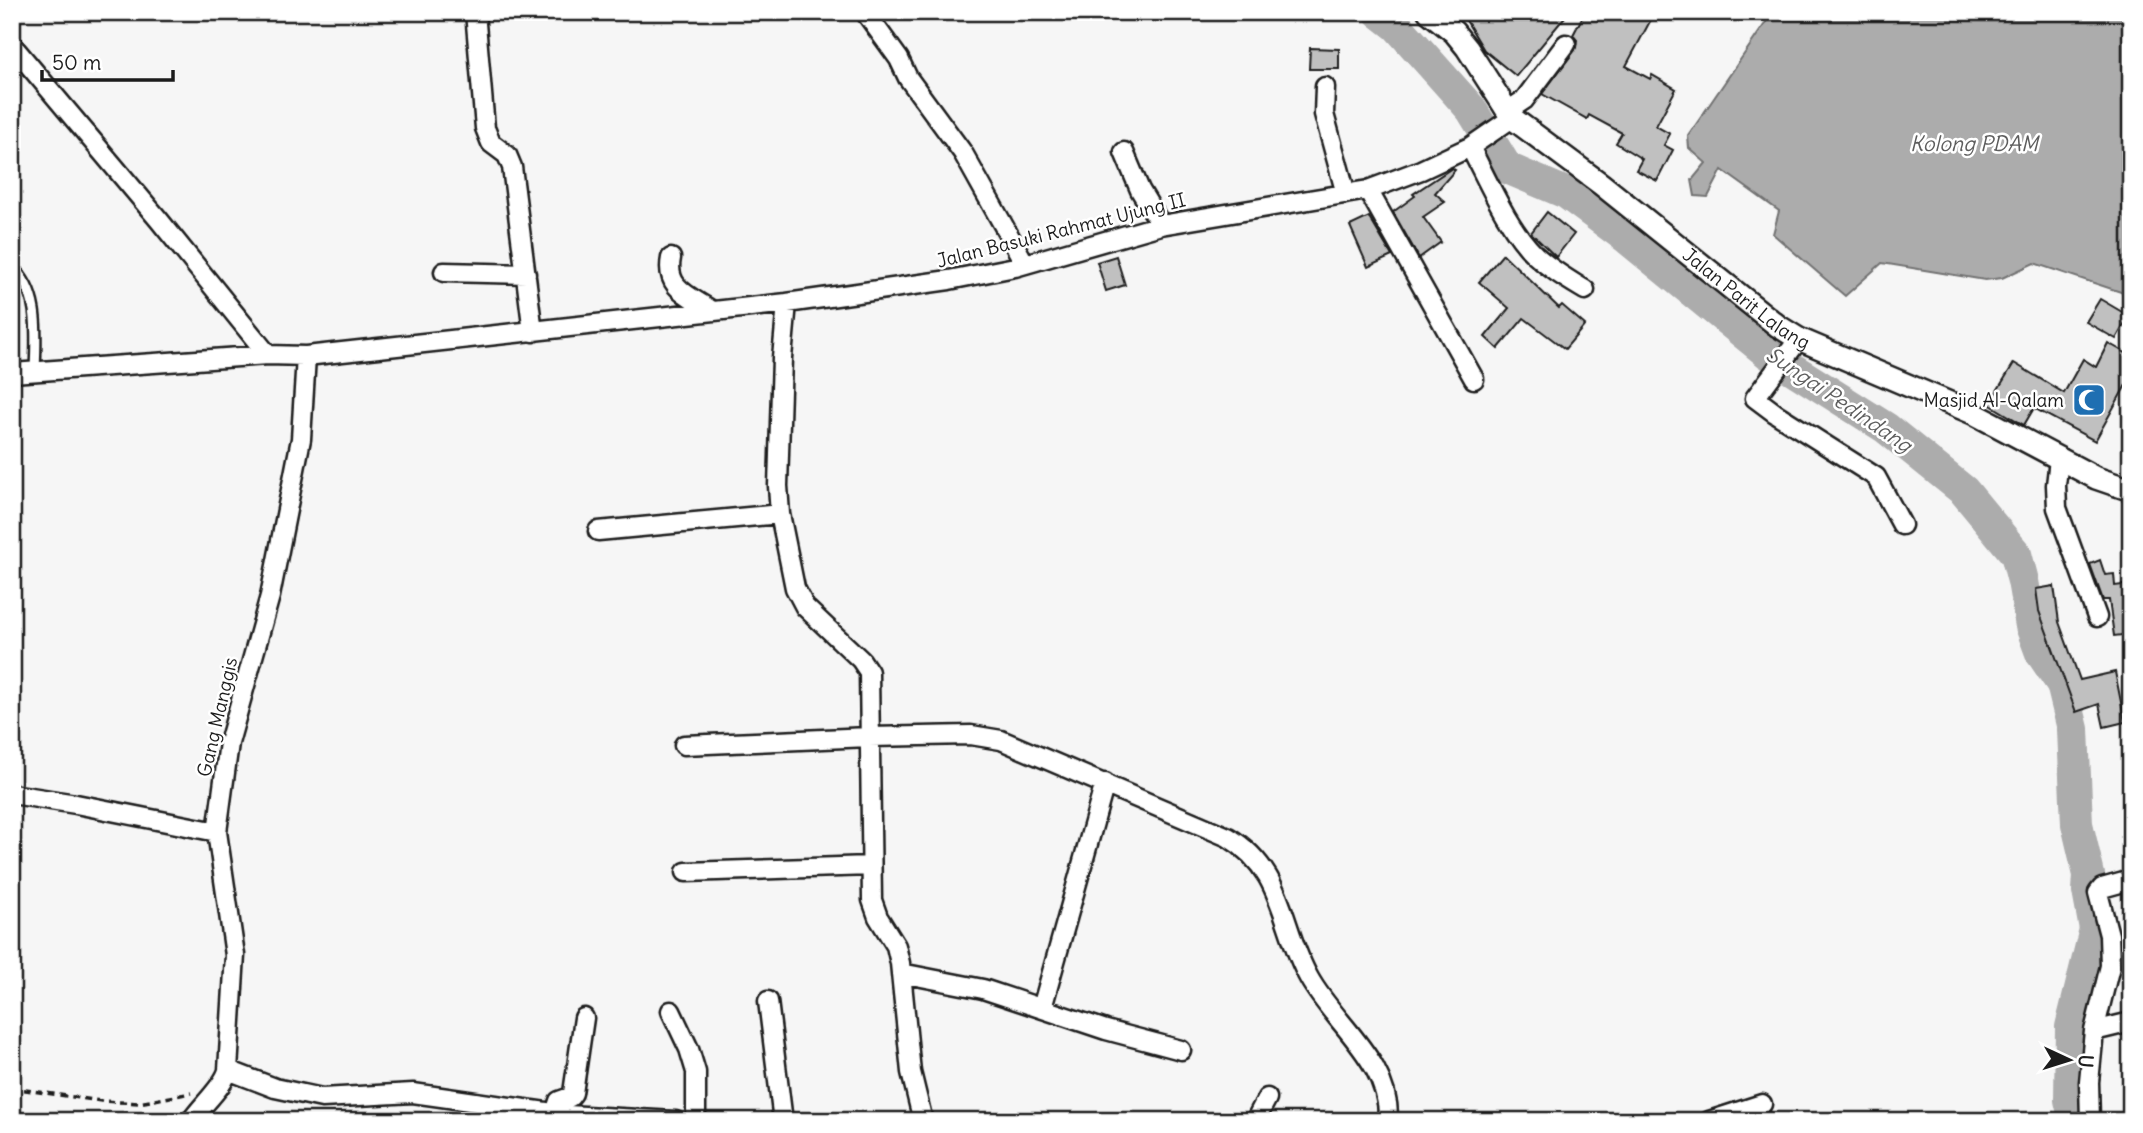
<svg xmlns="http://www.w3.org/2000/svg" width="2143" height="1133" font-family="Delius,sans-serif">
	<rect width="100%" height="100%" fill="#f6f6f6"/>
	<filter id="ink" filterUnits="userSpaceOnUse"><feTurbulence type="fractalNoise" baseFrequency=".0143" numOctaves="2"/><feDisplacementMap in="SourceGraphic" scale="14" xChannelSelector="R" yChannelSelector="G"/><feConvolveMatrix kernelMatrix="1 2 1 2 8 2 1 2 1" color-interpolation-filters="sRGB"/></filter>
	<g filter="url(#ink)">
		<!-- water -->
		<path fill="#acacac" stroke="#727272" stroke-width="2" d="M1773 12H2131V320L2124 293 2034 263 2002 278 1985 280 1882 263 1845 296 1773 234 1779 211 1722 170 1708 197 1695 196 1692 180 1706 163 1689 148 1688 136Z"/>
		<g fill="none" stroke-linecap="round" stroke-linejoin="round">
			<!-- river -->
			<path stroke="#acacac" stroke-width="32" d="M1379 12 1397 26 1471 109 1507 168 1566 193 1628 239 1769 354 1886 428 1964 491 2016 554 2023 581 2031 626 2041 653 2062 684 2073 729 2077 824 2089 875 2088 891 2095 929 2071 1027 2070 1100 2075 1121"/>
		</g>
		<!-- building -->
		<path fill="#c0c0c0" stroke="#1c1c1c" stroke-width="2" d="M1461 12H1569L1516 76 1484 50Z
			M1585 12H1655L1626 66 1650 79 1652 75 1676 89 1656 126 1670 134 1664 145 1673 150 1657 181 1636 170 1642 159 1616 143 1622 133 1589 115 1587 119 1542 94 1575 50 1577 40 1573 35Z
			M1310 48 1339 49V69H1309Z
			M1452 168 1455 170 1435 193 1445 202 1423 217 1441 242 1419 258 1393 212 1415 196 1413 194Z
			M1547 212 1574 234 1556 257 1531 233Z
			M1369 217 1392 256 1368 267 1350 226Z
			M1503 254 1559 308 1562 305 1585 325 1565 349 1524 318 1498 349 1485 337 1509 308 1479 282Z
			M1116 256 1125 285 1106 291 1097 262Z
			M2100 299 2129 316 2116 339 2086 322Z
			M2108 343 2131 356V376L2095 441 2034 408 2024 425 1989 404 2014 363 2064 393 2083 359 2096 367Z
			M2100 560 2105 575 2114 574 2115 586 2131 584V634L2114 636 2109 600H2103L2090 564Z
			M2054 586 2059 622 2080 680 2115 672 2125 722 2104 727 2099 704 2076 712 2039 611 2036 589Z"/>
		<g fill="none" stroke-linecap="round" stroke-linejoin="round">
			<defs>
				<path id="service" d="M12 267C41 292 36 336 35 371"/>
				<path id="minor" d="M475 12 485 128 491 143 507 155 512 167 533 332
					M865 12 899 59 908 78 963 153 1025 264
					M12 45 159 220 268 355
					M1325 87 1324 114 1346 194
					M1504 108 1515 106 1524 100 1566 44
					M1470 147C1488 181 1508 229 1535 255 1550 269 1567 279 1585 290
					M1124 152 1140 190 1161 225
					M1368 190 1474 379
					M671 258C665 288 688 295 711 310
					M444 272 526 274
					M1799 339 1755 398 1775 413 1876 477 1902 525
					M12 373 268 355 306 356 787 303
					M2059 459 2056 485 2057 508 2097 617
					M598 531 780 514
					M684 745 869 737 971 735 1001 740 1228 837C1285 871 1280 926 1309 978 1335 1025 1391 1062 1388 1121
					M12 794 76 804 217 832
					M686 872 871 866
					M901 973 983 989 1106 1030 1181 1050
					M768 1001 783 1121
					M1042 1008 1105 783
					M671 1011 689 1049 696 1072V1121
					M2094 1031 2131 1022
					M228 1070 275 1088 322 1098 413 1093 567 1115 675 1121
					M555 1113 559 1101 570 1097 573 1093 584 1018
					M191 1121C201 1106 225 1085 228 1070L235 955 217 832 229 743 270 596 301 439 306 356
					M923 1121 911 1072 900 963 896 946 878 917 872 900 869 672 861 660 805 607 795 588 780 514 778 486 782 358 787 303 949 280 1015 267 1161 225 1368 190 1421 170 1470 147 1512 118
					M1255 1121 1267 1098
					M1709 1121 1762 1104
					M2090 1121 2089 1082 2094 1031 2110 966 2109 935 2098 893 2102 888 2131 880"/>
				<g id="tertiary">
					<path id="s1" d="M1429 12 1454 32 1467 48 1512 118 1601 184 1778 326 1799 339 1973 413 2096 478 2131 490"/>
				</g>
			</defs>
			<!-- service casing -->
			<use href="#service" stroke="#1c1c1c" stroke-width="14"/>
			<!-- minor casing -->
			<use href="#minor" stroke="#1c1c1c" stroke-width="23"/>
			<!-- tertiary casing -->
			<use href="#tertiary" stroke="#1c1c1c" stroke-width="26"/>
			<!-- path -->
			<path stroke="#1c1c1c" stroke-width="3.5" stroke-dasharray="7 5" stroke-linecap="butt" d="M12 1088 101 1101 139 1103 191 1093"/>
			<!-- service -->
			<use href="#service" stroke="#fff" stroke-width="9"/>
			<!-- minor -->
			<use href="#minor" stroke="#fff" stroke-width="18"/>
			<!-- tertiary -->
			<use href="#tertiary" stroke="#fff" stroke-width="21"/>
		</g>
	</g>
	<!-- icons -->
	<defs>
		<symbol id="mosque-square" viewBox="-11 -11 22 22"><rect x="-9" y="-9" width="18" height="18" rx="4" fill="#1f6fb2" stroke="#fff"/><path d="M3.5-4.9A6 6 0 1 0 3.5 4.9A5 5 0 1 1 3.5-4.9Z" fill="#fff"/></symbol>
	</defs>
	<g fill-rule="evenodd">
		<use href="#mosque-square" x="2070" y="381" width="38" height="38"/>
	</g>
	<g text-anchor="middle" stroke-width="5" stroke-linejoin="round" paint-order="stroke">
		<!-- street labels -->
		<g font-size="19" fill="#1c1c1c" stroke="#fff">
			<text transform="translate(1061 230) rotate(-14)" y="7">Jalan Basuki Rahmat Ujung II</text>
			<text dy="7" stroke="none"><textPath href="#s1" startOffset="432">Jalan Parit Lalang</textPath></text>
			<text transform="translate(217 717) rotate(-77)" y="7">Gang Manggis</text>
		</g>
		<!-- poi labels -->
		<g font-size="19" fill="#1c1c1c" stroke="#fff" text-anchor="end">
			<text x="2064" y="407">Masjid Al-Qalam</text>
		</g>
		<!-- water labels -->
		<g font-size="21" font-style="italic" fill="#5d5d5d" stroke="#fff">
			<text x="1974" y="151">Kolong PDAM</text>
			<text transform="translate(1839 400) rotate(34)" y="7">Sungai Pedindang</text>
		</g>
	</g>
	<!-- margin -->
	<rect width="2143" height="1133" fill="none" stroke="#fff" stroke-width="42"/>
	<rect x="21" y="21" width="2101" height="1091" fill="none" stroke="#1c1c1c" stroke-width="2.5" filter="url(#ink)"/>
	<!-- north arrow -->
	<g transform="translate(2069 1060) rotate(94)" stroke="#ffffff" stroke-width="5" paint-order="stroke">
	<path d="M0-5L12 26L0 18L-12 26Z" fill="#1c1c1c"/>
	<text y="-10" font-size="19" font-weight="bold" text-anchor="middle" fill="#1c1c1c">U</text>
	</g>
	<!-- scale -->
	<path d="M42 70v10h131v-10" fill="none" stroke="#1c1c1c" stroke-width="3.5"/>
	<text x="52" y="70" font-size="21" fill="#1c1c1c" stroke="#ffffff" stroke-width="5" paint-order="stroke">50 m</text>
</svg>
